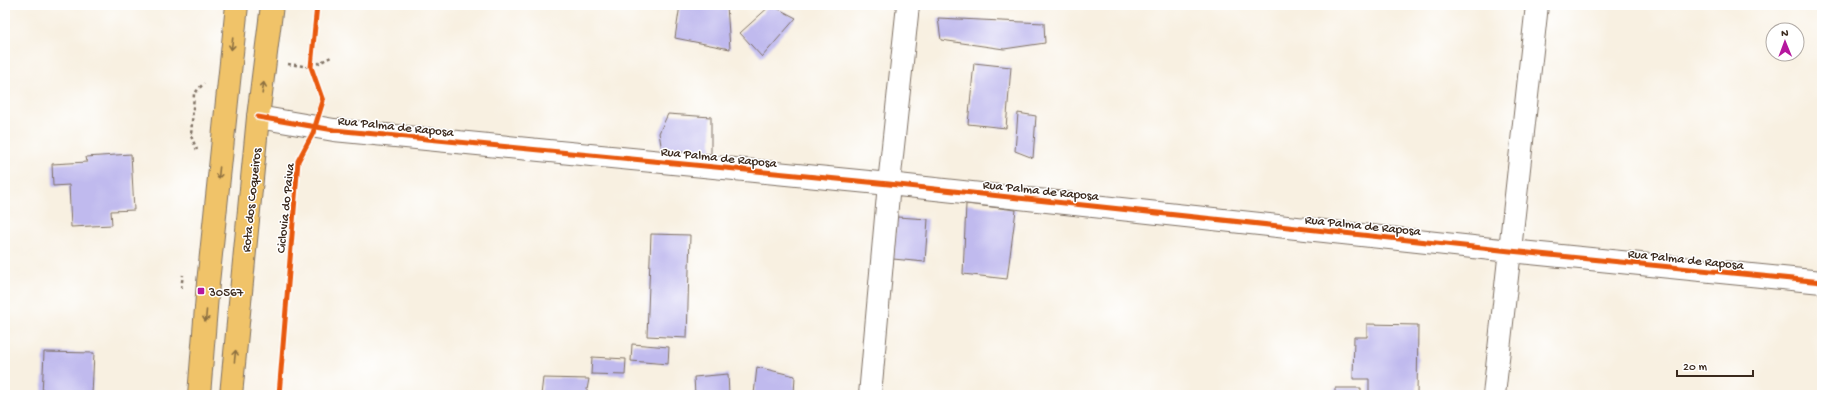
<svg xmlns="http://www.w3.org/2000/svg" width="1827" height="400" font-family="'Gochi Hand',sans-serif">
	<rect width="100%" height="100%" fill="#fff"/>
	<filter id="ink" filterUnits="userSpaceOnUse"><feTurbulence type="fractalNoise" baseFrequency=".025" numOctaves="2"/><feDisplacementMap in="SourceGraphic" scale="8" xChannelSelector="R" yChannelSelector="G"/><feConvolveMatrix kernelMatrix="1 2 1 2 8 2 1 2 1" color-interpolation-filters="sRGB"/></filter>
	<filter id="wash" filterUnits="userSpaceOnUse"><feTurbulence type="fractalNoise" baseFrequency=".012" numOctaves="4" result="noise"/><feDisplacementMap in="SourceGraphic" scale="16" xChannelSelector="R" yChannelSelector="G"/><feGaussianBlur stdDeviation="0.9" result="paint"/><feColorMatrix in="noise" values="0 0 0 0 0 0 0 0 0 0 0 0 0 0 0 0 0 1.4 0 .05"/><feComposite in="paint" operator="in"/></filter>
	<g filter="url(#wash)">
		<rect width="100%" height="100%" fill="#f8f0e1"/>
		<g id="blocks">
			<!-- building -->
			<path fill="#c0baee" d="M680 5H727L730 49 675 38Z
				M771 5 796 18 762 57 740 33Z
				M938 18 1044 23 1045 43 1004 49 941 40Z
				M974 63 1011 67 1006 128 968 124Z
				M1018 113 1036 116 1033 158 1015 151Z
				M668 114 711 117V154L662 151 659 133Z
				M131 154 134 210 111 211 112 225 71 227 69 185 53 186 52 164 87 162 86 157Z
				M966 204 1016 210 1007 279 963 274Z
				M897 217 928 219 925 262 893 259Z
				M651 234 690 235 687 338 647 336Z
				M1367 324 1418 325 1417 395H1369V379H1353L1354 337H1367Z
				M632 344 669 347 668 364 631 361Z
				M44 352 94 353 92 395H42Z
				M592 357 626 359 625 375 591 374Z
				M757 367 795 376 794 395 754 394Z
				M728 374 729 395H695L694 377Z
				M543 378 589 379 586 395H541Z
				M1335 388H1361V395H1335Z"/>
		</g>
	</g>
	<g filter="url(#ink)">
		<use href="#blocks" fill-opacity="0" stroke="#7d6f62" stroke-width="1"/>
		<g fill="none" stroke-linecap="round" stroke-linejoin="round">
			<defs>
				<path id="street" d="M258 117 334 130 889 184 1510 251 1822 282
					M870 395 889 184 908 5
					M1494 395 1537 5"/>
				<path id="primary" d="M199 395 208 283 237 5
					M231 395 258 117 272 5"/>
			</defs>
			<!-- street casing -->
			<use href="#street" stroke="#7d6f62" stroke-width="24"/>
			<!-- primary casing -->
			<use href="#primary" stroke="#7d6f62" stroke-width="24"/>
			<!-- path -->
			<path stroke="#7d6f62" stroke-width="2.5" stroke-dasharray="3 3" stroke-linecap="butt" d="M288 64 311 67 333 56
				M197 150 191 136 194 94 204 83
				M181 288 183 275"/>
			<!-- street -->
			<use href="#street" stroke="#fff" stroke-width="22"/>
			<!-- primary -->
			<use href="#primary" stroke="#f0c369" stroke-width="22"/>
			<defs>
				<path id="cycleway" d="M258 117 334 130 889 184 1510 251 1822 282
					M279 395 298 161 313 133 323 101 311 67 317 5"/>
			</defs>
			<!-- cycleway casing -->
			<use href="#cycleway" stroke="#fff" stroke-width="8"/>
			<!-- cycleway -->
			<use href="#cycleway" stroke="#e8590c" stroke-width="5"/>
		</g>
		<!-- one-way arrows -->
		<defs><path id="oneway-shaft" d="M-6 0H5M1.5-3L5.5 0L1.5 3" fill="none" stroke-width="1.6" stroke-linecap="round" stroke-linejoin="round"/></defs>
		<g stroke="#8c6f40">
			<use href="#oneway-shaft" transform="translate(232 44) rotate(97)"/>
			<use href="#oneway-shaft" transform="translate(263 88) rotate(-82)"/>
			<use href="#oneway-shaft" transform="translate(219 173) rotate(96)"/>
			<use href="#oneway-shaft" transform="translate(206 316) rotate(95)"/>
			<use href="#oneway-shaft" transform="translate(235 356) rotate(-84)"/>
		</g>
	</g>
	<!-- markers -->
	<rect fill="#b5179e" stroke="#fff" stroke-width="1.5" x="197" y="287" width="8" height="8" rx="2"/>
	<g text-anchor="middle" stroke-width="3" stroke-linejoin="round" paint-order="stroke">
		<!-- street labels -->
		<g font-size="13" fill="#3b2a1e" stroke="#fff">
			<text transform="translate(396 125) rotate(6)" y="5">Rua Palma de Raposa</text>
			<text transform="translate(719 156) rotate(6)" y="5">Rua Palma de Raposa</text>
			<text transform="translate(1041 189) rotate(6)" y="5">Rua Palma de Raposa</text>
			<text transform="translate(250 200) rotate(-84)" y="5">Rota dos Coqueiros</text>
			<text transform="translate(284 208) rotate(-84)" y="5">Ciclovia do Paiva</text>
			<text transform="translate(1363 224) rotate(6)" y="5">Rua Palma de Raposa</text>
			<text transform="translate(1686 258) rotate(6)" y="5">Rua Palma de Raposa</text>
		</g>
		<!-- poi labels -->
		<g font-size="13" fill="#3b2a1e" stroke="#fff" text-anchor="start">
			<text x="209" y="296">30567</text>
		</g>
	</g>
	<!-- margin -->
	<rect width="1827" height="400" fill="none" stroke="#fff" stroke-width="20"/>
	<!-- north arrow -->
	<g transform="translate(1785 42) rotate(359)"><circle r="19" fill="#ffffff" stroke="#b1aaa5"/>
	<path d="M0-3L7 15L0 10L-7 15Z" fill="#b5179e"/>
	<text y="-6" font-size="11" font-weight="bold" text-anchor="middle" fill="#3b2a1e">N</text>
	</g>
	<!-- scale -->
	<path d="M1677 370v6h76v-6" fill="none" stroke="#3b2a1e" stroke-width="2"/>
	<text x="1683" y="370" font-size="12" fill="#3b2a1e" stroke="#ffffff" stroke-width="3" paint-order="stroke">20 m</text>
</svg>
